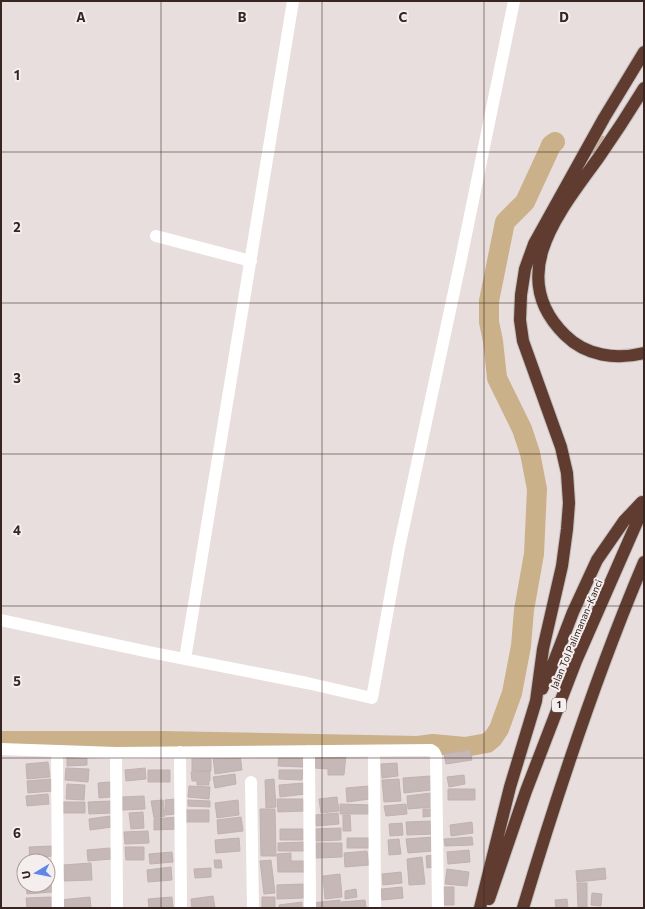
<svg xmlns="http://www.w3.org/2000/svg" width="645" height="909" font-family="Commissioner,sans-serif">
	<rect width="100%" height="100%" fill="#e8dede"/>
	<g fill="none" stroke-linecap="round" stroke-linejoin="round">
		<!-- river -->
		<path stroke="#cab189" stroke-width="20" d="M597 145H599
			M1 741H162L418 746 433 744 465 747 487 743 493 738 499 729 512 693 521 646 524 610 534 554 537 489 530 453 522 429 497 378 493 341 489 322V301L505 222 525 202 549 150 551 145 555 142"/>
	</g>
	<!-- building -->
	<path fill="#c6b8b7" stroke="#c1b2b1" d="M470 750 472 760 446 764 444 754Z
		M87 753V765L67 766V754Z
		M279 753 304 755 303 767 278 766Z
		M316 753 346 755 344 775H328V769L315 768Z
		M192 754H211V771H192Z
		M240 754 242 770 215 774 213 757Z
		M48 762 50 777 27 779 26 764Z
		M397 763 398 776 382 778 381 764Z
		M66 768 89 769 88 782 65 780Z
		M145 768 146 779 126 781 125 770Z
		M148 770H170V782H148Z
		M279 770H303L302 780 279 779Z
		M210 771V781H209V785H197V781H192L191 772Z
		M235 774 236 784 215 788 213 777Z
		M464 775 465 784 449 787 447 777Z
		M431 776 432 790 404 793 403 778Z
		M51 779 52 791 28 793 27 781Z
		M274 779 276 807 266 808 265 780Z
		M399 779 401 801 384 802 382 780Z
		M110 782 111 797 99 798 98 783Z
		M304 783 305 794 280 797 279 785Z
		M67 784 85 785 84 800 66 799Z
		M189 786 210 787 209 799 188 797Z
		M369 786 370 799 347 802 346 788Z
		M448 789H475V800H448Z
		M431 793 433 807 408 809 407 796Z
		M48 794 49 804 27 806 26 796Z
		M144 796 145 809 122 810 121 797Z
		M337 797 339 811 321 813 319 799Z
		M175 799 176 814 166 815 165 800Z
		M277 799H304L305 811 278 812Z
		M163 800 165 816 154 818 151 801Z
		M188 800 210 801V807L188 806Z
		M238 800 239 815 217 818 215 803Z
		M111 801 112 813 89 814 88 802Z
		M63 802H85V813H63Z
		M340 804 372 805V814H340Z
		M406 804 407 814 386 816 384 806Z
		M260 809H275L276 856H261Z
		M423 809H431L432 816 423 817Z
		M186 810H209V822H186Z
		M143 812 144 828 131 829 129 813Z
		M338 813 339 824 316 826 315 815Z
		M343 815H350L351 831H343Z
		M110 816 112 827 90 830 89 819Z
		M177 817 178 829 154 830V819Z
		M241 817 243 831 218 834 217 820Z
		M433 821 434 834 407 835 406 822Z
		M472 822 473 833 451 836 450 825Z
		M402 823 403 835 390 836 389 824Z
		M341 828V840L315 841 314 829Z
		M280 829H303V840H280Z
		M148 831 149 843 125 844 124 832Z
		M432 837 433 851 408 853 406 839Z
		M472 837 473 845 445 846 444 839Z
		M239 838 240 851 216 853 215 840Z
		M347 838H372V848H347Z
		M399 839 401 854 389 855 388 840Z
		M305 842V851H278V843Z
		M316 843H342V857L316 858Z
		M52 846 53 856 30 858 29 847Z
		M125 847H144V860H126Z
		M110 848 111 859 88 861 87 850Z
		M469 850 470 862 448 864 447 852Z
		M367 851 369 865 345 867 344 853Z
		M172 852 173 862 150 864 149 854Z
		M291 853V861H305V872H278L277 854Z
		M433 855 434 867 427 868 426 856Z
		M422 857 425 884 409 885 407 859Z
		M214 860H221L222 868H215Z
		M271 860 275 893 264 894 260 861Z
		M91 863 92 880 64 881 63 865Z
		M171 867 172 880 148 882 147 870Z
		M211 868V877L195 878 194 869Z
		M605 868 606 879 577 882 576 871Z
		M447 869 469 872 467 886 445 884Z
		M401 872 402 883 383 885 382 874Z
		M340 874 342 897 325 899 323 876Z
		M51 875 52 892 27 894 26 885H48V876Z
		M577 883H587V908H578Z
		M303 884V898L277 899V885Z
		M402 887 403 898 382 900 381 889Z
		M443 887H454V905H443Z
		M356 889 357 897 345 899V891Z
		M592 893 602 894 601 906 591 905Z
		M213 896 215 908H192L191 899Z
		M51 897V908H27L26 898Z
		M90 897 91 908H61L60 900Z
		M172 897 173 908H149L148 899Z
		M262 897H275V908H262Z
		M567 899 568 908H556L555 900Z
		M340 900V908H313L312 903Z
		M365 900 366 908H341V902Z
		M302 902V908H279V905Z"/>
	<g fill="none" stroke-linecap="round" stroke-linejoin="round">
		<defs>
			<path id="highway" d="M644 88C630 111 615 134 599 157 561 210 504 275 565 335 586 356 616 360 644 353
				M542 689 555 659 573 612 597 560 624 521 642 502
				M489 899 526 791 576 661 644 506
				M480 908 510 787 536 701 543 649 562 566 567 529 569 503 567 473 561 447 523 341 520 320 521 295 525 269 534 244 604 118 644 52
				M523 908C558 791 596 675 644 562"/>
		</defs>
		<!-- highway casing -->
		<use href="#highway" stroke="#c3bebc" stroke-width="14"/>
		<!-- minor -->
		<path stroke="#fff" stroke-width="12" d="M156 236 251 261
			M1 620 149 652 307 683 372 698 399 548 461 259 514 1
			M185 659 293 1
			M1 749 116 753 431 750 434 752 436 756 438 908
			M309 751 310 908
			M374 751 375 908
			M57 752 58 908
			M180 752 181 908
			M116 753 117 908
			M251 782 253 908"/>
		<!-- highway -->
		<use href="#highway" stroke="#603b2f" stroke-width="12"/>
	</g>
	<!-- grid -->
	<path fill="none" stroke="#362521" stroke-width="1" stroke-opacity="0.55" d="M161 1V908M322 1V908M484 1V908M1 152H644M1 303H644M1 454H644M1 606H644M1 758H644"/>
	<g text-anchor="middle" stroke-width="4" stroke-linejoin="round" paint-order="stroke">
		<!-- shield labels -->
		<rect fill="#f5eeee" stroke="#6f615e" stroke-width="1" x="552" y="698" width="14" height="14" rx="3"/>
		<g font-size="9" font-weight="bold" fill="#362521">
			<text x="559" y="708">1</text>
		</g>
		<!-- street labels -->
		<g font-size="10" fill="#362521" stroke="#f5eeee">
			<text transform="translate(576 634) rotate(-67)" y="4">Jalan Tol Palimanan–Kanci</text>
		</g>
	</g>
	<g font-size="13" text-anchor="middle" font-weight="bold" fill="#362521" stroke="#f5eeee" stroke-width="4" stroke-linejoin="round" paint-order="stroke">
		<text x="81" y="22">A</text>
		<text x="242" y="22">B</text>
		<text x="403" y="22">C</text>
		<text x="564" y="22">D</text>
		<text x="17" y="80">1</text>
		<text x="17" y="232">2</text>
		<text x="17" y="383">3</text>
		<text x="17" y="535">4</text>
		<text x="17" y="686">5</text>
		<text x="17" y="838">6</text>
	</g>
	<!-- border -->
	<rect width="645" height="909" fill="none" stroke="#362521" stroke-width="4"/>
	<!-- north arrow -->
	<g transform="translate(36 873) rotate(260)"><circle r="19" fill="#f5eeee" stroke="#a99e9c"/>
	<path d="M0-3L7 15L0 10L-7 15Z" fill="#5e87e7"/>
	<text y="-6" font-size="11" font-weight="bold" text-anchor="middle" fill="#362521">U</text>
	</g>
</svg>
